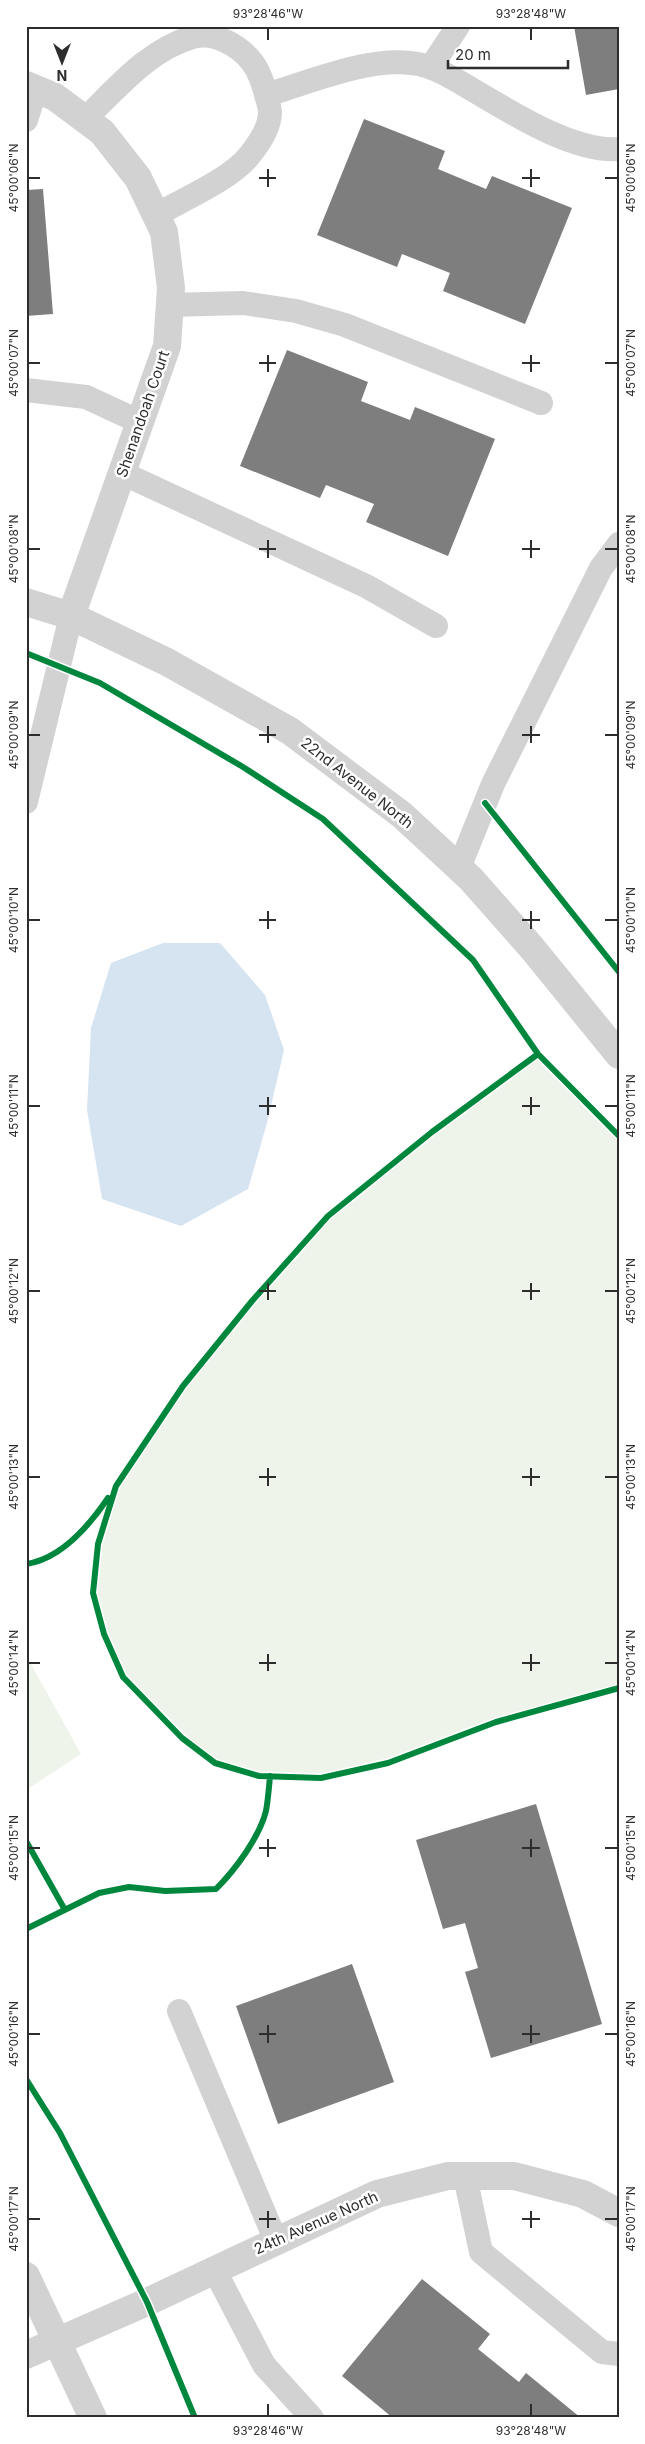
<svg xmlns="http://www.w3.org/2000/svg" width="645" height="2444" font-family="Inter,sans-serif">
	<rect width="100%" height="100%" fill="#fff"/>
	<!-- green -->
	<path fill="#eff4eb" d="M538 1054 619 1136V1688L496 1722 388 1763 321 1778 259 1776 215 1763 182 1738 123 1677 104 1634 93 1593 98 1544 116 1486 183 1386 252 1301 328 1216 432 1132Z
		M26 1655 81 1754 26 1790Z"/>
	<!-- water -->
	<path fill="#d6e4f1" d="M163 943H220L265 995 284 1050 267 1123 248 1189 181 1226 102 1199 87 1110 91 1028 111 963Z"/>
	<!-- building -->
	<path fill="#7e7e7e" d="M574 26H619V89L586 95Z
		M364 119 445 151 438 169 486 189 492 176 572 208 525 324 443 291 450 273 402 254 397 267 317 235Z
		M43 189 53 314 26 316V190Z
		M287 350 368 382 361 401 410 420 415 407 495 439 448 556 366 522 374 504 326 485 320 498 240 466Z
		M536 1804 602 2024 491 2058 465 1972 478 1968 465 1923 443 1929 416 1840Z
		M352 1964 394 2082 278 2124 236 2006Z
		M422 2279 490 2334 478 2349 519 2382 526 2373 581 2418H393L342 2376Z"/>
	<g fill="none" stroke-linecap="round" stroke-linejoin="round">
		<!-- service -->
		<path stroke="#d2d2d2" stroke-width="24" d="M431 67 458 26
			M266 95C310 82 365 58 411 63 424 64 436 69 447 75 493 100 566 153 619 149
			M85 119C116 89 149 49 193 37 214 31 240 46 252 62 260 72 264 86 267 98 268 102 270 108 270 112 270 128 258 145 249 156 231 179 182 200 156 215
			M26 120 36 89
			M170 305 243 303 296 311 345 325 541 403
			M26 390 86 397 140 422
			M122 473 366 586 436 626
			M26 802 71 616
			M459 868 493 784 601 568 619 544
			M179 2011 276 2241
			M465 2176 481 2252 602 2352 619 2354
			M214 2269 264 2365 312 2418"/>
		<!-- minor -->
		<path stroke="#d2d2d2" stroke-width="28" d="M26 85 55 97 102 132 138 178 164 232 171 288 167 346 71 616
			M26 602 71 616 167 662 290 731 402 815 471 879 532 948 619 1055
			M26 2355 147 2302 377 2194 448 2176H514L583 2194 619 2213"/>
		<!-- tertiary -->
		<path stroke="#d2d2d2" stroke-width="28" d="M26 2276 93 2418"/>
		<defs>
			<path id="cycleway" d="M26 653 100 683 243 767 323 819 473 960 538 1054 619 1136
				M485 803 619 972
				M538 1054 432 1132 328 1216 252 1301 183 1386 116 1486 98 1544 93 1593 104 1634 123 1677 182 1738 215 1763 259 1776 321 1778 388 1763 496 1722 619 1688
				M26 1564C61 1559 89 1526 108 1498
				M26 1841 65 1910
				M26 1929 99 1893 129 1887 165 1891 216 1889C235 1870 259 1838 266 1811 268 1800 269 1788 270 1776
				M26 2079 60 2133 147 2302 195 2418"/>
		</defs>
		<!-- cycleway casing -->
		<use href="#cycleway" stroke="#fff" stroke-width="9"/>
		<!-- cycleway -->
		<use href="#cycleway" stroke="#00873e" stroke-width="6"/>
	</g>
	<!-- ticks -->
	<path fill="none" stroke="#2d2d2d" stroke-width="2" d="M268 28V40M531 28V40M268 169V187M531 169V187M28 178H40M259 178H276M522 178H540M605 178H618M268 355V372M531 355V372M28 363H40M259 363H276M522 363H540M605 363H618M268 540V558M531 540V558M28 549H40M259 549H276M522 549H540M605 549H618M268 726V743M531 726V743M28 735H40M259 735H276M522 735H540M605 735H618M268 911V929M531 911V929M28 920H40M259 920H276M522 920H540M605 920H618M268 1097V1115M531 1097V1115M28 1106H40M259 1106H276M522 1106H540M605 1106H618M268 1283V1300M531 1283V1300M28 1291H40M259 1291H276M522 1291H540M605 1291H618M268 1468V1486M531 1468V1486M28 1477H40M259 1477H276M522 1477H540M605 1477H618M268 1654V1671M531 1654V1671M28 1663H40M259 1663H276M522 1663H540M605 1663H618M268 1839V1857M531 1839V1857M28 1848H40M259 1848H276M522 1848H540M605 1848H618M268 2025V2043M531 2025V2043M28 2034H40M259 2034H276M522 2034H540M605 2034H618M268 2211V2228M531 2211V2228M28 2219H40M259 2219H276M522 2219H540M605 2219H618M268 2404V2416M531 2404V2416"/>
	<g text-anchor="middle" stroke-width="5" stroke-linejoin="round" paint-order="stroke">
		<!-- street labels -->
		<g font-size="15" fill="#2d2d2d" stroke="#fff">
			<text transform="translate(143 414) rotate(-71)" y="5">Shenandoah Court</text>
			<text transform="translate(357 783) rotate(38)" y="5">22nd Avenue North</text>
			<text transform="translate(316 2223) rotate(-24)" y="5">24th Avenue North</text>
		</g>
	</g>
	<!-- border -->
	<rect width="645" height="2444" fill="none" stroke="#ffffff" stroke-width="55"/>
	<!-- north arrow -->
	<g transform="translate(62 62) rotate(180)" stroke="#ffffff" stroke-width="4" paint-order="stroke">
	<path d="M0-4L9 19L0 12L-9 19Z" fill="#2d2d2d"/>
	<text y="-8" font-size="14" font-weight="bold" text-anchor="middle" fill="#2d2d2d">N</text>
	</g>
	<!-- scale -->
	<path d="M448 60v8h120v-8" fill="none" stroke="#2d2d2d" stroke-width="2.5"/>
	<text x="455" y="60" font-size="15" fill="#2d2d2d" stroke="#ffffff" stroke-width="4" paint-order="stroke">20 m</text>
	<rect x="28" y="28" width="590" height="2388" fill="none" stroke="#2d2d2d" stroke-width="2"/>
	<g font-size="12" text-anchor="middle" fill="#2d2d2d">
		<text x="268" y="18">93°28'46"W</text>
		<text x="531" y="18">93°28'48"W</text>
		<text transform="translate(631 178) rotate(-90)" y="4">45°00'06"N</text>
		<text transform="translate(14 178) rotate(-90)" y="4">45°00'06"N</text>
		<text transform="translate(14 363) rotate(-90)" y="4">45°00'07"N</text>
		<text transform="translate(631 363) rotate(-90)" y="4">45°00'07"N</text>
		<text transform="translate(14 549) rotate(-90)" y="4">45°00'08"N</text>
		<text transform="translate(631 549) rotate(-90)" y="4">45°00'08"N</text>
		<text transform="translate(631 735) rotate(-90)" y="4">45°00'09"N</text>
		<text transform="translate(14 735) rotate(-90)" y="4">45°00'09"N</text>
		<text transform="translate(14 920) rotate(-90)" y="4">45°00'10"N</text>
		<text transform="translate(631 920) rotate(-90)" y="4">45°00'10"N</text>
		<text transform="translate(631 1106) rotate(-90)" y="4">45°00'11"N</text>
		<text transform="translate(14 1106) rotate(-90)" y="4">45°00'11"N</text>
		<text transform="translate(631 1291) rotate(-90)" y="4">45°00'12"N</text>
		<text transform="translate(14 1291) rotate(-90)" y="4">45°00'12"N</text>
		<text transform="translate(631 1477) rotate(-90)" y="4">45°00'13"N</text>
		<text transform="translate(14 1477) rotate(-90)" y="4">45°00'13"N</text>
		<text transform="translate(14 1663) rotate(-90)" y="4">45°00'14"N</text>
		<text transform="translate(631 1663) rotate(-90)" y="4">45°00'14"N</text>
		<text transform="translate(14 1848) rotate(-90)" y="4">45°00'15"N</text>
		<text transform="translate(631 1848) rotate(-90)" y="4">45°00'15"N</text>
		<text transform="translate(631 2034) rotate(-90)" y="4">45°00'16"N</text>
		<text transform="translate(14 2034) rotate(-90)" y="4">45°00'16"N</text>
		<text transform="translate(14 2219) rotate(-90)" y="4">45°00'17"N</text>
		<text transform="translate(631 2219) rotate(-90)" y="4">45°00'17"N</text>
		<text x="268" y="2435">93°28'46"W</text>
		<text x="531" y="2435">93°28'48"W</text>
	</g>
</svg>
